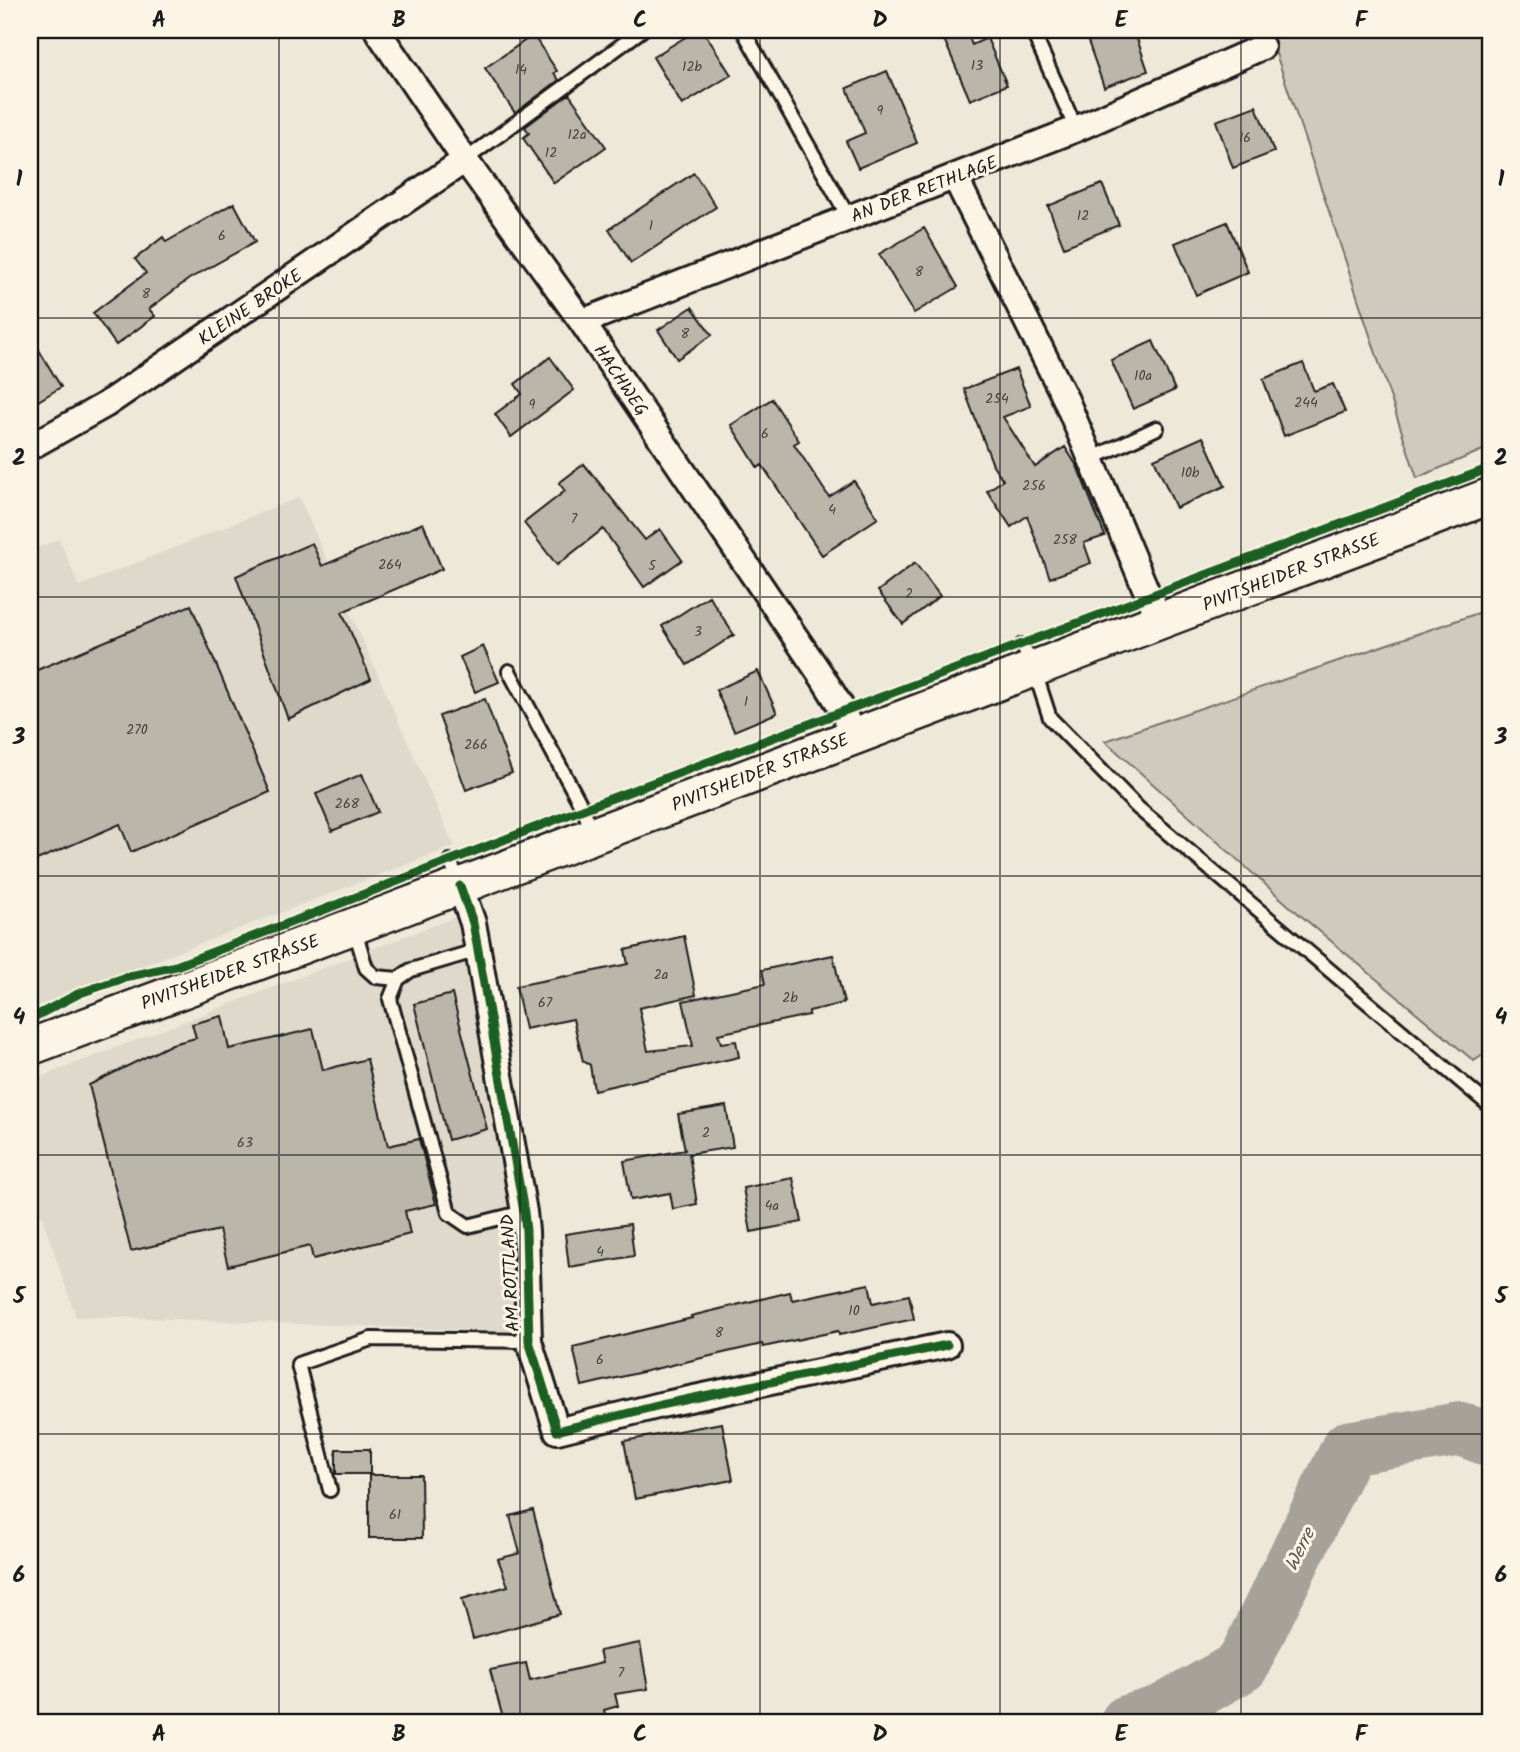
<svg xmlns="http://www.w3.org/2000/svg" width="1520" height="1752" font-family="Kalam,sans-serif">
	<rect width="100%" height="100%" fill="#eee8d9"/>
	<filter id="ink" filterUnits="userSpaceOnUse"><feTurbulence type="fractalNoise" baseFrequency=".0143" numOctaves="2"/><feDisplacementMap in="SourceGraphic" scale="14" xChannelSelector="R" yChannelSelector="G"/><feConvolveMatrix kernelMatrix="1 2 1 2 8 2 1 2 1" color-interpolation-filters="sRGB"/></filter>
	<g filter="url(#ink)">
		<!-- built -->
		<path fill="#ded9cb" d="M299 497 454 846 30 1009V551L59 539 79 586Z
			M476 909 542 1333 122 1317H76L30 1182V1081Z"/>
		<!-- green -->
		<path fill="#cfcabd" stroke="#76736c" stroke-width="2" d="M1268 30H1490V447L1417 478 1338 238Z
			M1490 609V1050L1474 1061 1287 904 1105 741Z"/>
		<g fill="none" stroke-linecap="round" stroke-linejoin="round">
			<!-- river -->
			<path stroke="#a7a299" stroke-width="54" d="M1127 1722 1163 1711 1242 1666 1348 1448 1461 1429 1490 1440"/>
		</g>
		<!-- building -->
		<path fill="#bab6aa" stroke="#1c1c1c" stroke-width="2" d="M697 30H703L731 75 682 105 653 57Z
			M940 30H966L972 45 987 38 1007 85 970 100Z
			M1084 30H1134L1148 71 1104 87Z
			M533 35 557 71 554 73 559 80 515 113 485 68Z
			M887 71 917 143 858 168 846 141 865 133 847 88Z
			M569 94 606 147 554 183 523 138 529 133 525 127Z
			M1256 106 1274 152 1233 168 1216 121Z
			M694 173 716 207 631 263 609 229Z
			M1102 184 1119 225 1064 247 1048 206Z
			M234 203 255 242 189 279 149 309 155 316 116 345 93 313 146 273 135 259 163 237 166 242Z
			M1227 222 1248 272 1196 295 1175 243Z
			M924 228 958 287 914 313 879 254Z
			M692 307 712 335 677 359 658 330Z
			M30 335 61 387 30 406Z
			M1153 341 1175 390 1133 409 1111 360Z
			M550 357 574 390 511 437 495 414 522 394 515 384Z
			M1303 363 1314 391 1333 384 1345 412 1284 436 1263 379Z
			M1016 369 1031 406 1003 417 1035 467 1065 447 1077 466 1105 536 1084 543 1091 563 1050 578 1027 516 1011 527 987 491 1003 480 993 465 964 389Z
			M772 399 799 441 794 444 829 497 854 481 878 518 822 555 762 465 758 468 731 425Z
			M1203 437 1225 486 1176 508 1154 459Z
			M584 464 645 540 660 529 682 560 644 587 603 529 557 565 524 523 565 491 559 483Z
			M423 523 442 569 342 612 371 679 288 719 236 576 312 543 322 566Z
			M915 563 940 596 903 624 878 591Z
			M709 596 734 635 687 665 662 626Z
			M191 605 270 792 131 852 120 824 30 863V673Z
			M483 646 499 682 475 692 460 657Z
			M758 671 777 713 734 731 716 690Z
			M485 699 512 773 466 790 439 716Z
			M362 774 378 812 332 831 316 794Z
			M684 936 696 995 639 1008 648 1051 693 1046 683 1001 765 984 762 970 833 955 844 1003 809 1011V1015L718 1034 721 1043 736 1041 739 1057 594 1090 590 1065 583 1061 573 1019 525 1029 516 986 566 976V977L628 964 625 950Z
			M452 994 487 1129 448 1140 414 1004Z
			M222 1016 229 1049 313 1029 323 1070 367 1059 388 1146 419 1139 436 1204 405 1211 410 1234 313 1259 310 1246 228 1266 219 1230 131 1251 89 1085 172 1044 196 1038 192 1024Z
			M726 1106 733 1147 689 1154 697 1204 673 1209 670 1193 631 1200 624 1161 685 1150 678 1114Z
			M793 1178 802 1222 751 1232 743 1188Z
			M630 1224 634 1256 569 1267 565 1234Z
			M869 1284 873 1303 909 1295 914 1319 839 1335 838 1331 763 1347 762 1344 582 1386 573 1347 692 1318 691 1316 790 1292 792 1300Z
			M722 1423 733 1480 635 1499 624 1441Z
			M336 1449H370V1474H336Z
			M369 1475H421L422 1538H369Z
			M533 1510 560 1614 473 1639 462 1599 508 1586 498 1559 520 1553 510 1516Z
			M640 1643 648 1689 615 1694 618 1706 604 1710 607 1722H504L490 1670 526 1663 530 1680 602 1663 599 1651Z"/>
		<g fill="none" stroke-linecap="round" stroke-linejoin="round">
			<defs>
				<path id="service" d="M743 30 849 218
					M1032 30 1076 129
					M1255 30 1262 47
					M465 160 642 30
					M1091 459 1157 428
					M1022 645 1034 669 1050 718 1138 808 1490 1106
					M509 671 583 809 594 835
					M450 861 460 885
					M355 930 366 968 376 977 398 979
					M478 950 411 970 398 979 390 999 449 1213 468 1226 524 1212
					M330 1490 298 1364 371 1339 529 1341"/>
				<path id="minor" d="M377 30 465 160 582 322 823 678 844 712 852 738
					M955 177 1066 400 1149 597 1162 621
					M582 322 1076 129 1262 47
					M30 447 105 405 465 160
					M460 886 473 923 478 950 524 1212 526 1231 529 1341 557 1431 661 1405 947 1345"/>
				<path id="secondary" d="M30 1047 354 926 1490 496"/>
			</defs>
			<!-- service casing -->
			<use href="#service" stroke="#1c1c1c" stroke-width="18"/>
			<!-- minor casing -->
			<use href="#minor" stroke="#1c1c1c" stroke-width="30"/>
			<!-- secondary casing -->
			<use href="#secondary" stroke="#1c1c1c" stroke-width="40"/>
			<!-- service -->
			<use href="#service" stroke="#fcf5e5" stroke-width="12"/>
			<!-- minor -->
			<use href="#minor" stroke="#fcf5e5" stroke-width="24"/>
			<!-- secondary -->
			<use href="#secondary" stroke="#fcf5e5" stroke-width="35"/>
			<defs>
				<path id="cycleway" d="M460 886 473 923 478 950 524 1212 526 1231 529 1341 557 1431 661 1405 947 1345
					M30 1019 80 993 130 976 176 966 323 910 583 809 1490 468"/>
			</defs>
			<!-- cycleway casing -->
			<use href="#cycleway" stroke="#fcf5e5" stroke-width="13"/>
			<!-- cycleway -->
			<use href="#cycleway" stroke="#1b5e20" stroke-width="9"/>
		</g>
	</g>
	<!-- grid -->
	<path fill="none" stroke="#1c1c1c" stroke-width="2" stroke-opacity="0.55" d="M279 30V1722M520 30V1722M760 30V1722M1000 30V1722M1241 30V1722M30 318H1490M30 597H1490M30 876H1490M30 1155H1490M30 1434H1490"/>
	<g text-anchor="middle" stroke-width="6" stroke-linejoin="round" paint-order="stroke">
		<!-- number labels -->
		<g font-size="14" fill="#444240">
			<text x="977" y="70">13</text>
			<text x="692" y="71">12b</text>
			<text x="521" y="74">14</text>
			<text x="880" y="115">9</text>
			<text x="577" y="139">12a</text>
			<text x="1245" y="142">16</text>
			<text x="551" y="157">12</text>
			<text x="1083" y="220">12</text>
			<text x="651" y="230">1</text>
			<text x="222" y="240">6</text>
			<text x="919" y="276">8</text>
			<text x="146" y="298">8</text>
			<text x="685" y="338">8</text>
			<text x="1143" y="380">10a</text>
			<text x="997" y="403">254</text>
			<text x="1306" y="407">244</text>
			<text x="532" y="409">9</text>
			<text x="765" y="438">6</text>
			<text x="1190" y="477">10b</text>
			<text x="1034" y="490">256</text>
			<text x="832" y="514">4</text>
			<text x="574" y="523">7</text>
			<text x="1065" y="544">258</text>
			<text x="390" y="569">264</text>
			<text x="652" y="570">5</text>
			<text x="909" y="598">2</text>
			<text x="698" y="636">3</text>
			<text x="746" y="706">1</text>
			<text x="137" y="734">270</text>
			<text x="476" y="749">266</text>
			<text x="347" y="808">268</text>
			<text x="661" y="979">2a</text>
			<text x="790" y="1002">2b</text>
			<text x="545" y="1007">67</text>
			<text x="706" y="1137">2</text>
			<text x="245" y="1147">63</text>
			<text x="772" y="1210">4a</text>
			<text x="600" y="1256">4</text>
			<text x="854" y="1315">10</text>
			<text x="719" y="1337">8</text>
			<text x="600" y="1364">6</text>
			<text x="395" y="1519">61</text>
			<text x="621" y="1677">7</text>
		</g>
		<!-- street labels -->
		<g font-size="18" fill="#1c1c1c" stroke="#fcf5e5">
			<text transform="translate(924 189) rotate(-21)" y="6">AN DER RETHLAGE</text>
			<text transform="translate(250 307) rotate(-34)" y="6">KLEINE BROKE</text>
			<text transform="translate(621 380) rotate(56)" y="6">HACHWEG</text>
			<text transform="translate(1291 572) rotate(-21)" y="6">PIVITSHEIDER STRASSE</text>
			<text transform="translate(760 772) rotate(-21)" y="6">PIVITSHEIDER STRASSE</text>
			<text transform="translate(230 972) rotate(-20)" y="6">PIVITSHEIDER STRASSE</text>
			<text transform="translate(510 1273) rotate(-93)" y="6">AM ROTTLAND</text>
		</g>
		<!-- water labels -->
		<g font-size="19" font-style="italic" fill="#5b5854" stroke="#fcf5e5">
			<text transform="translate(1299 1549) rotate(-64)" y="7">Werre</text>
		</g>
	</g>
	<!-- margin -->
	<rect width="1520" height="1752" fill="none" stroke="#fcf5e5" stroke-width="77"/>
	<rect x="38" y="38" width="1444" height="1676" fill="none" stroke="#1c1c1c" stroke-width="2.5"/>
	<g font-size="23" text-anchor="middle" font-weight="bold" fill="#1c1c1c">
		<text x="159" y="27">A</text>
		<text x="399" y="27">B</text>
		<text x="640" y="27">C</text>
		<text x="880" y="27">D</text>
		<text x="1121" y="27">E</text>
		<text x="1361" y="27">F</text>
		<text x="19" y="186">1</text>
		<text x="1501" y="186">1</text>
		<text x="19" y="465">2</text>
		<text x="1501" y="465">2</text>
		<text x="19" y="744">3</text>
		<text x="1501" y="744">3</text>
		<text x="19" y="1024">4</text>
		<text x="1501" y="1024">4</text>
		<text x="19" y="1303">5</text>
		<text x="1501" y="1303">5</text>
		<text x="19" y="1582">6</text>
		<text x="1501" y="1582">6</text>
		<text x="159" y="1741">A</text>
		<text x="399" y="1741">B</text>
		<text x="640" y="1741">C</text>
		<text x="880" y="1741">D</text>
		<text x="1121" y="1741">E</text>
		<text x="1361" y="1741">F</text>
	</g>
</svg>
